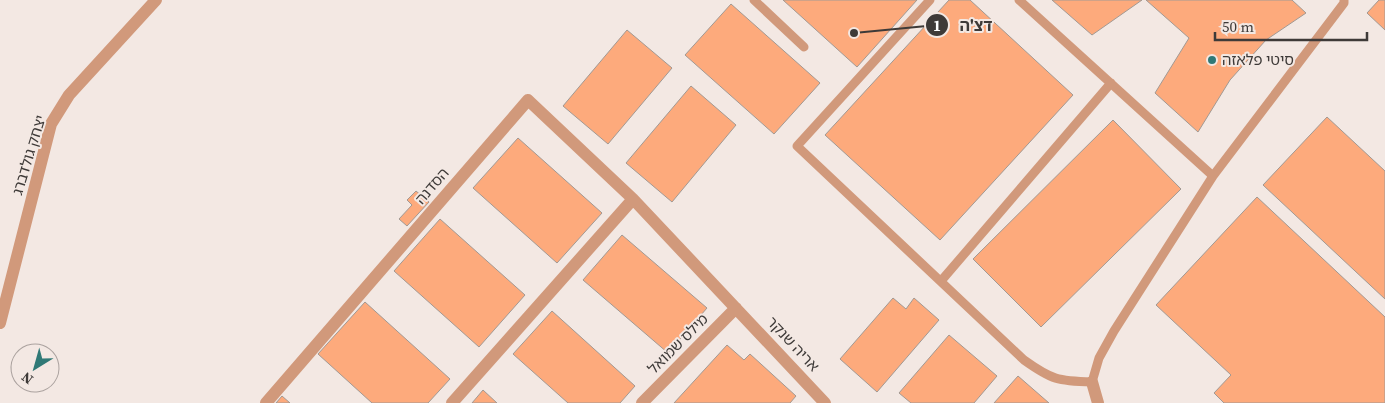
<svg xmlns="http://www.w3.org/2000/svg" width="1385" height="403" font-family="'Source Serif 4','Noto Sans Hebrew',serif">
	<rect width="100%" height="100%" fill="#f3e8e3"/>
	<!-- building -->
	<path fill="#fdaa7c" stroke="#a29993" d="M783 0H917L857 67Z
		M949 0H970L1073 95 940 240 825 135Z
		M1052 0H1142L1092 35Z
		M1146 0H1292L1306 13 1266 40 1230 80 1198 132 1155 93 1189 38Z
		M1379 0H1385V30L1367 13Z
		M731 4 820 83 774 134 685 55Z
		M627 30 672 68 608 144 563 106Z
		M691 86 736 125 672 202 626 163Z
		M1327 117 1385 171V299L1263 185Z
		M1113 120 1181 189 1041 327 973 259Z
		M518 138 602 213 557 263 473 188Z
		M416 191 429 202 407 226 399 219 412 205 407 200Z
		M1257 197 1385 317V403H1224L1214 393 1231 375 1156 305Z
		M440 219 525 295 479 347 394 271Z
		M622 235 707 308 668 353 583 280Z
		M893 298 906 309 914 298 939 320 877 392 840 359Z
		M365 302 450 379 428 403H372L318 354Z
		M552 311 635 386 620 403H568L513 354Z
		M949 335 997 376 974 403H911L899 393Z
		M727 345 744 360 750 354 796 396 790 403H674Z
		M1018 376 1049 403H994Z
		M483 390 497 403H472Z
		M282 396 290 403H276Z"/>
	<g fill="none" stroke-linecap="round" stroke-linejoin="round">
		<!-- lane -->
		<path stroke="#d1997b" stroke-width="9" d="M754 0 804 47
			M930 0 797 146 1024 360C1052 380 1058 381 1092 382L1099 358 1114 331 1213 176 1344 3V0
			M1019 0 1213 176
			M941 281 1111 83"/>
		<!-- street -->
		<path stroke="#d1997b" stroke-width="12" d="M0 323 51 124 69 95 156 0
			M1092 382 1098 403
			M266 403 528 100 633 199 825 403
			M452 403 633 199
			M642 403 736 308"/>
	</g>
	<!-- markers -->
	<circle fill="#307976" stroke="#f3e8e3" stroke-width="2" cx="1212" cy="60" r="5"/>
	<g text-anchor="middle" stroke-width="4" stroke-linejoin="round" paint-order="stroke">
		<!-- poi labels -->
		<g font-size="15" fill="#3e3a38" stroke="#f3e8e3" text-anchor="start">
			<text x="1222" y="65">סיטי פלאזה</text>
		</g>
		<!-- street labels -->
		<g font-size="15" fill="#3e3a38" stroke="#f3e8e3">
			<text transform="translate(29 155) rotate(-73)" y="5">יצחק גולדברג</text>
			<text transform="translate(432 186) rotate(-49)" y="5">הסדנה</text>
			<text transform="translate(678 344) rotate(-45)" y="5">מילס שמואל</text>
			<text transform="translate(793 344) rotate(47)" y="5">אריה שנקר</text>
		</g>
	</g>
	<!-- callouts -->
	<path fill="none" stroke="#3e3a38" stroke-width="2" d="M854 33L937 25"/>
	<g fill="#3e3a38" stroke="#f3e8e3" stroke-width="2">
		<circle cx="854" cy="33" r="5"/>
		<circle cx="937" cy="25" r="12"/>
	</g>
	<g font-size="15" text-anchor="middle" font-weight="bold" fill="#fff">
		<text x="937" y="31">1</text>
	</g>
	<g font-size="16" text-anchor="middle" font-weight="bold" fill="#3e3a38" stroke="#f3e8e3" stroke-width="4" stroke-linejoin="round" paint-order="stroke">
		<text x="976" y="31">דצ'ה</text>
	</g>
	<!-- north arrow -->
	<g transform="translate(35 368) rotate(217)"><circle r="24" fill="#f3e8e3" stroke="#aba29f"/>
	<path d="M0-4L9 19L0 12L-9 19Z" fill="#307976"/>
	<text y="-8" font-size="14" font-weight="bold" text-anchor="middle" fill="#3e3a38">N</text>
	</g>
	<!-- scale -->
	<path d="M1215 32v8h152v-8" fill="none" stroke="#3e3a38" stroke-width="2.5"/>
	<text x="1222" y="32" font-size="15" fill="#3e3a38" stroke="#f3e8e3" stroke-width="4" paint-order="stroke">50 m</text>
</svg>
